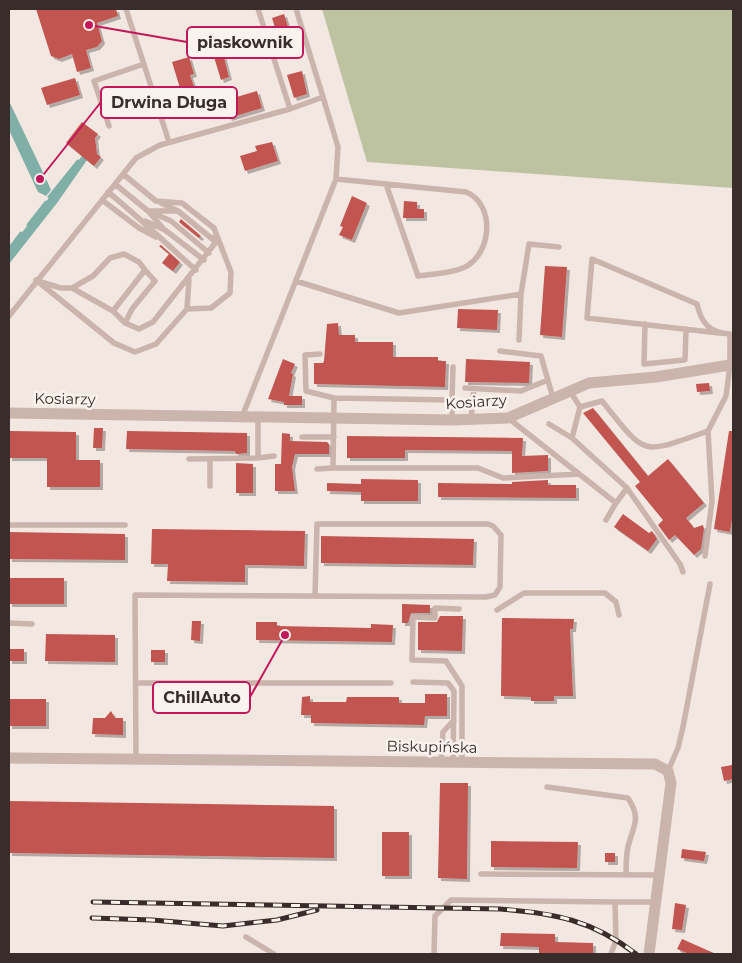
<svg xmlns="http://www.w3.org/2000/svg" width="742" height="963" font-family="Montserrat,sans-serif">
	<defs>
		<filter id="shadow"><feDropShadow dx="3" dy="3" stdDeviation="0" flood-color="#0004"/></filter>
	</defs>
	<rect width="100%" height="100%" fill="#f3e7e1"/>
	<!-- green -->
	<path fill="#bdc2a0" d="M322 9H733V188L367 162Z"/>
	<!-- water -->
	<path fill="#80afa8" d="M9 101 48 183 51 190 46 196 38 192 9 130Z
		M82 156 87 160 57 203 9 264V249Z"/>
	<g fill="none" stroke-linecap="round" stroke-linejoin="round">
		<!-- stream -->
		<path stroke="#80afa8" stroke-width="3" d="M49 197 78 161
			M28 225 46 202
			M9 249 21 233"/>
	</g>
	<!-- building -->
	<path fill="#c2544f" filter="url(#shadow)" d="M36 9H116L118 16 97 23 102 41 97 47 86 50 91 68 77 72 72 54 59 59 51 56Z
		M284 14 294 46 282 50 272 18Z
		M217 31 229 77 221 80 207 34Z
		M189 57 194 74 190 75 195 90 199 89 204 106 187 111 172 62Z
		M302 71 307 94 294 98 287 75Z
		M75 78 80 95 47 105 41 88Z
		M257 91 262 108 229 118 223 101Z
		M82 122 98 134 95 138 97 154 101 157 94 166 66 143Z
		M272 142 278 161 245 171 240 156 257 151 255 146Z
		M352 196 367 203 352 240 339 235 343 227 340 226Z
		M404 201 417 202V209H424V218H403Z
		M181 219 201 236 199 238 179 222Z
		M161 245 180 262 173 271 162 263 169 254 159 246Z
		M545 266 567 267 562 337 540 335Z
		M458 309 498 310 497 330 457 328Z
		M338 323 339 335H355V342H393V357H438V361H446L445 387 314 384V363H323L324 361 327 324Z
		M283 359 295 364 291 373 293 374 289 396H302V405H284V402L268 399Z
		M466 359 530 362 529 383 465 382Z
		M709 383 710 391 697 392 696 384Z
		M593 408 648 476 668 459 704 503 686 518 694 528 703 525 704 529 701 549 694 555 675 535 669 540 658 525 663 520 635 486 640 482 583 413Z
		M94 428H103L102 448H93Z
		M9 431 76 432V460H100V487H47V458H9Z
		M127 431 247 433V453L236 454 235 451 126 449Z
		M729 431H733V513L730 532 714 529Z
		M282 433 290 434V441L327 442 329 444V454H295L292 467 295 491H275V464H281Z
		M347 436 523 438 522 456 548 455V471L512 473V451L405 450V458H347Z
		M236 463 253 464V493H236Z
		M361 479 418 480V501H361V492L327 491V483L361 484Z
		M548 480V485H576V498L438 497V483L512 484V482Z
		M623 514 649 533 652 531 657 539 648 551 614 527Z
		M152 529 305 531 304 566 245 565V582L167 581 168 564H151Z
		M9 532 125 534V560L9 559Z
		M321 536 474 539 473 565 321 563Z
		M9 578H64V604H9Z
		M402 604 430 605V613H411L408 623H402Z
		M440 616H463L462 651 418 650V622H437Z
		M502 618 574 619 573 629H570L573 696H554V701H531V697L501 696Z
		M192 621H201L200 641 191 640Z
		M256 622H277V626L371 628V624L393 625 392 642 256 640Z
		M46 634 115 635V662L45 661Z
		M9 649H24V661H9Z
		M151 650H165V662H151Z
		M425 694H447V716H425L424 725 311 723V715H301L302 697 310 696V702H346L347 697H399V703H425Z
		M9 699H46V726H9Z
		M111 711 115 718H123V735L92 734 93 718H105Z
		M732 765 733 779 724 781 721 767Z
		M440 783H468L467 879 438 878Z
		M9 801 334 806V858L9 853Z
		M382 832H409V876H382Z
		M491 841 578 842 577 868 491 867Z
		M682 849 706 852 704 861 681 858Z
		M605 853H615V862H605Z
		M675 903 686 905 682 930 672 929Z
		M501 933 555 934V942L593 943V954H539V947L500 946Z
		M682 939 716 954H689L677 949Z"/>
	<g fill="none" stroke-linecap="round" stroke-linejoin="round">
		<!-- service -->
		<path stroke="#cbb4ac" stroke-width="5.5" d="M126 9 169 142
			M290 109 323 97 296 9
			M109 126 94 81 144 64
			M336 179 466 192C495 204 492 251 467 266 455 273 432 274 418 276L386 184
			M115 184 148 211 162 227
			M108 192C139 217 166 244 196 270
			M102 200 139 228 156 237
			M161 203 178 211 216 242
			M148 211 171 221 209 253
			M150 211H176
			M145 221 165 230 204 260
			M36 280 114 343 135 352 156 344 187 309 211 308 230 293 231 272 214 228 182 203 156 201 123 174
			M296 281 399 313 521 294 529 244 559 247
			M41 282 61 288H72L93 276 110 258 124 254 139 262 145 270 113 311 125 323 139 329 153 322 216 242 215 237
			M72 288 113 311
			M187 309 189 279
			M9 316 136 158 160 145 290 109 258 9
			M125 323 132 309 155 281 145 270
			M645 324 644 364 685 360 686 329
			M519 340 521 294
			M500 351 541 356 553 398
			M320 354 305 355 306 391 334 398 333 468H478L503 478 579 474
			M465 388 521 391 548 380
			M570 391 580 407 572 438 627 488 616 503
			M334 398 452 400 453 367
			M580 407 602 401C647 457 640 455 708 431L726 396 730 365V334C710 333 701 323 697 304L592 259 587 318 719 333
			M242 417 336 179 338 147 323 97
			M508 418 616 503 606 520
			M471 419 474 389
			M452 420V400
			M549 424 572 438
			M302 437H334
			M258 458 274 456
			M189 459 258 458V417
			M317 469 333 468
			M210 486V459
			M627 488 680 564 683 572
			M9 525H125
			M705 556 712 501 708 431
			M459 609 435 608V618L413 617 412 660 446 661 462 686V762
			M497 610 524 593H605L616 602 619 615
			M9 623 32 624
			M413 682 448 683 454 691 453 762
			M136 683H391
			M136 759 135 595 486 597 495 595 500 587 501 535 493 526 488 524H317L315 596
			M441 762 443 732 454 720
			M668 771 678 748 683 727 710 584
			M547 787 628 798C642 819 633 826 628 847 626 856 626 866 626 875
			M481 874 660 875
			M246 937 274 954
			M434 954 435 916 451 900 615 902
			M611 954 616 940 615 902H656"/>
		<!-- minor -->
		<path stroke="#cbb4ac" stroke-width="11" d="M9 413 452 420 508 418 589 383 656 377 730 365 733 362
			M9 758 655 764 668 771 671 783 649 954"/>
		<defs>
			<path id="rail" d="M93 902 500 909C554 913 592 920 636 954
				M92 918 152 920 223 926 277 920 317 910"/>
		</defs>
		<!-- rail casing -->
		<use href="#rail" stroke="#392d2b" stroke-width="5"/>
		<!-- rail -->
		<use href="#rail" stroke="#faf2ed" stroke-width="3" stroke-dasharray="9" stroke-linecap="butt"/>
	</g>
	<g text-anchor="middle" stroke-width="5" stroke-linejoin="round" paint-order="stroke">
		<!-- street labels -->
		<g font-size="15" fill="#392d2b" stroke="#faf2ed">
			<text transform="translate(65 399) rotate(1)" y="5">Kosiarzy</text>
			<text transform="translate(476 402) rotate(-4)" y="5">Kosiarzy</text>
			<text transform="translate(432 747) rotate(1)" y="5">Biskupińska</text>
		</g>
	</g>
	<!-- callouts -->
	<path fill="none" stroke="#c2185b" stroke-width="2" d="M89 25L187 42M40 179L101 102M285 635L250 697"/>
	<g fill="#c2185b" stroke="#faf2ed" stroke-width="2">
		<circle cx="89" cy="25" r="5"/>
		<circle cx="40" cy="179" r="5"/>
		<circle cx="285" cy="635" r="5"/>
	</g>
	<g fill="#faf2ed" stroke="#c2185b" stroke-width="2">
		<rect x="187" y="27" width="116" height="31" rx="5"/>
		<rect x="101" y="87" width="136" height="31" rx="5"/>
		<rect x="153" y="682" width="97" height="31" rx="5"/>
	</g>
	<g font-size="16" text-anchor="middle" font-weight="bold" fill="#392d2b">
		<text x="245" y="48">piaskownik</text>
		<text x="169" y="108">Drwina Długa</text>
		<text x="202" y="703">ChillAuto</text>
	</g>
	<!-- border -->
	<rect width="742" height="963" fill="none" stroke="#392d2b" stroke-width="20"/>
</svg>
